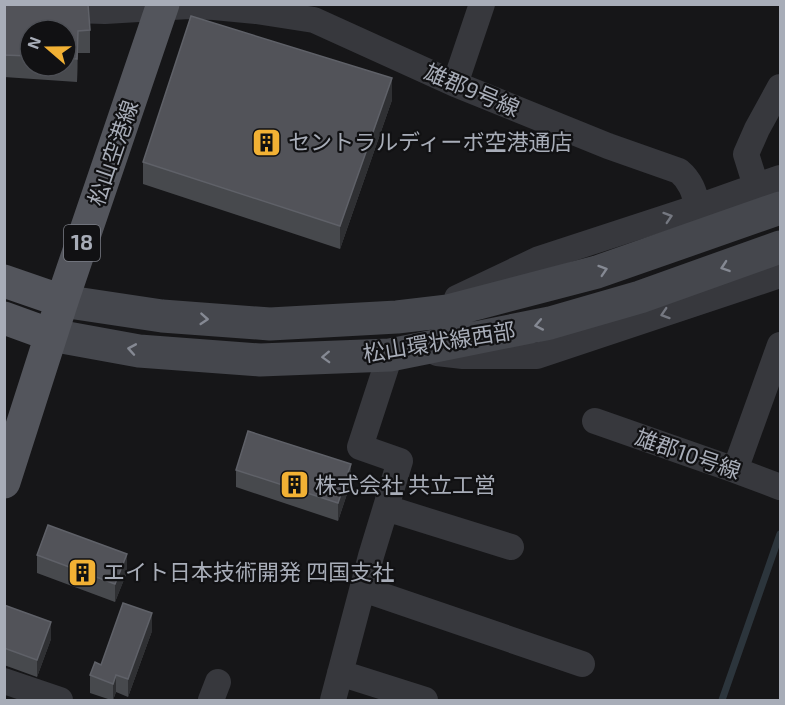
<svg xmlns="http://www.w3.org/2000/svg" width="785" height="705" font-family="'Exo 2','Noto Sans JP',sans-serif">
	<rect width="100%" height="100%" fill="#161618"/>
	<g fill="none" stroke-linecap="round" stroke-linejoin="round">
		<!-- stream -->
		<path stroke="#2c353c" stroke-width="7" d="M722 700 780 534"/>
		<!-- street -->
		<path stroke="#37383d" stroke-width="26" d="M4 8 105 11 189 6 214 7 256 11 314 20 455 84 608 146 679 171C691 181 694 192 698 207
			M455 84 482 4
			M756 186 746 154 757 129 780 87
			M457 298 539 259 698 207 780 178
			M437 353 463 356H537L780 275
			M595 421 735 470 780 487
			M735 470 780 345
			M386 508 511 547
			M363 589 582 664
			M340 673 425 700
			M4 681 60 700
			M211 700 218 682
			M333 700 371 556 400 461 360 447 390 355"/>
		<!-- secondary -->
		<path stroke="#45474d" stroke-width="33" d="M62 301 162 316 270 324 397 317 448 311 597 272 780 208
			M51 335 139 351 260 360 390 355 550 323 640 297 780 247"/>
		<!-- primary -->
		<path stroke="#53555c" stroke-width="33" d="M4 281 62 301
			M4 318 51 335
			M4 482 62 301 163 4"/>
	</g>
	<!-- wall -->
	<path fill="#47494d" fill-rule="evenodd" d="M4 4 90 30V53H78L77 82 4 77ZM30 30H66V66H30Z
		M392 100 340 249 143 184V162Z
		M236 470 351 482 338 521 236 487Z
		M37 555 127 572 115 602 37 573Z
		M4 605 51 639 37 677 4 665Z
		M152 631 128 697 116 692 113 700H111L90 693V675L101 665Z"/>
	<!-- shaded-wall -->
	<path fill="#2f3033" d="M78 31V53L77 82V59Z
		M392 78V100L340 249V226Z
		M351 464V482L338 521V503Z
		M127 554V572L115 602V584Z
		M152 613V631L128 697V679Z
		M51 622V639L37 677V660Z
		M116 675V692L113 700V684Z"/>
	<!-- building -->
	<path fill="#525359" stroke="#5f6168" stroke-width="1.5" d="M4 4H88L90 30 78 31 77 59 66 58V30H30V56L4 55Z
		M191 16 392 78 340 226 143 162Z
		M248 431 351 464 338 503 236 470Z
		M48 525 127 554 115 584 37 555Z
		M123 603 152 613 128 679 116 675 113 684 90 675 95 662 101 665Z
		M4 605 51 622 37 660 4 648Z"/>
	<!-- one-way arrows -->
	<defs><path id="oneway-chevron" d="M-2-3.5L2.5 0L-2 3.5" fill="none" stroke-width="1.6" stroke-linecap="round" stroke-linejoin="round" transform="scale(1.5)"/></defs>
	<g stroke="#757881">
		<use href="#oneway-chevron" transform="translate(668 217) rotate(-18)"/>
		<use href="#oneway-chevron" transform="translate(665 314) rotate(162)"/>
	</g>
	<g stroke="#858993">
		<use href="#oneway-chevron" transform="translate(725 267) rotate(161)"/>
		<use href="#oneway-chevron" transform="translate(603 270) rotate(-18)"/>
		<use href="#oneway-chevron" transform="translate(204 319) rotate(4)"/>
		<use href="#oneway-chevron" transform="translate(539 325) rotate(169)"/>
		<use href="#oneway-chevron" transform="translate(132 349) rotate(-170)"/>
		<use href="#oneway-chevron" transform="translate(326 357) rotate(178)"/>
	</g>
	<!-- icons -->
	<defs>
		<symbol id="building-square" viewBox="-11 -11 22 22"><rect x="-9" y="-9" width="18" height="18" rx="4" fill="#f2b134" stroke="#111113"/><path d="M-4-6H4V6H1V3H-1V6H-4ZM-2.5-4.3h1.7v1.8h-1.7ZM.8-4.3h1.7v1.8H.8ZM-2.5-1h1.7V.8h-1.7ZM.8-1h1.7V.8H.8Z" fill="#111"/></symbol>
	</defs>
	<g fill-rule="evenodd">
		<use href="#building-square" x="250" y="126" width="33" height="33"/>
		<use href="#building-square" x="278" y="468" width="33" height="33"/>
		<use href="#building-square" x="66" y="556" width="33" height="33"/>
	</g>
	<g text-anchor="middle" stroke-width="4.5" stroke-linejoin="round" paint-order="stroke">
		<!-- shield labels -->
		<rect fill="#111113" stroke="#7b7e86" stroke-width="1.5" x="64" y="225" width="36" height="36" rx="4.5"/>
		<g font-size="21" font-weight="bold" fill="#a8adb8">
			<text x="82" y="250">18</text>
		</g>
		<!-- street labels -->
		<g font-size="22" fill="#a8adb8" stroke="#111113">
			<text transform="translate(472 90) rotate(23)" y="8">雄郡9号線</text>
			<text transform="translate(113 153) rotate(-71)" y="8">松山空港線</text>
			<text transform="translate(439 342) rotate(-9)" y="8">松山環状線西部</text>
			<text transform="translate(688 454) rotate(19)" y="8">雄郡10号線</text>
		</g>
		<!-- poi labels -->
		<g font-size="22" fill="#a8adb8" stroke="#111113" text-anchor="start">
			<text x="288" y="150">セントラルディーボ空港通店</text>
			<text x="315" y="493">株式会社 共立工営</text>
			<text x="103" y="580">エイト日本技術開発 四国支社</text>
		</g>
	</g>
	<!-- border -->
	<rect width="785" height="705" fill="none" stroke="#a8adb8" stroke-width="12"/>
	<!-- north arrow -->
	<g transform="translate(48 48) rotate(290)"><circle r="28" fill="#111113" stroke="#4d4f55" stroke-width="1.5"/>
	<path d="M0-4.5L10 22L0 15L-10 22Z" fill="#f2b134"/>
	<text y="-9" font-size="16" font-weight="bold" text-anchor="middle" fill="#a8adb8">N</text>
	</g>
</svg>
